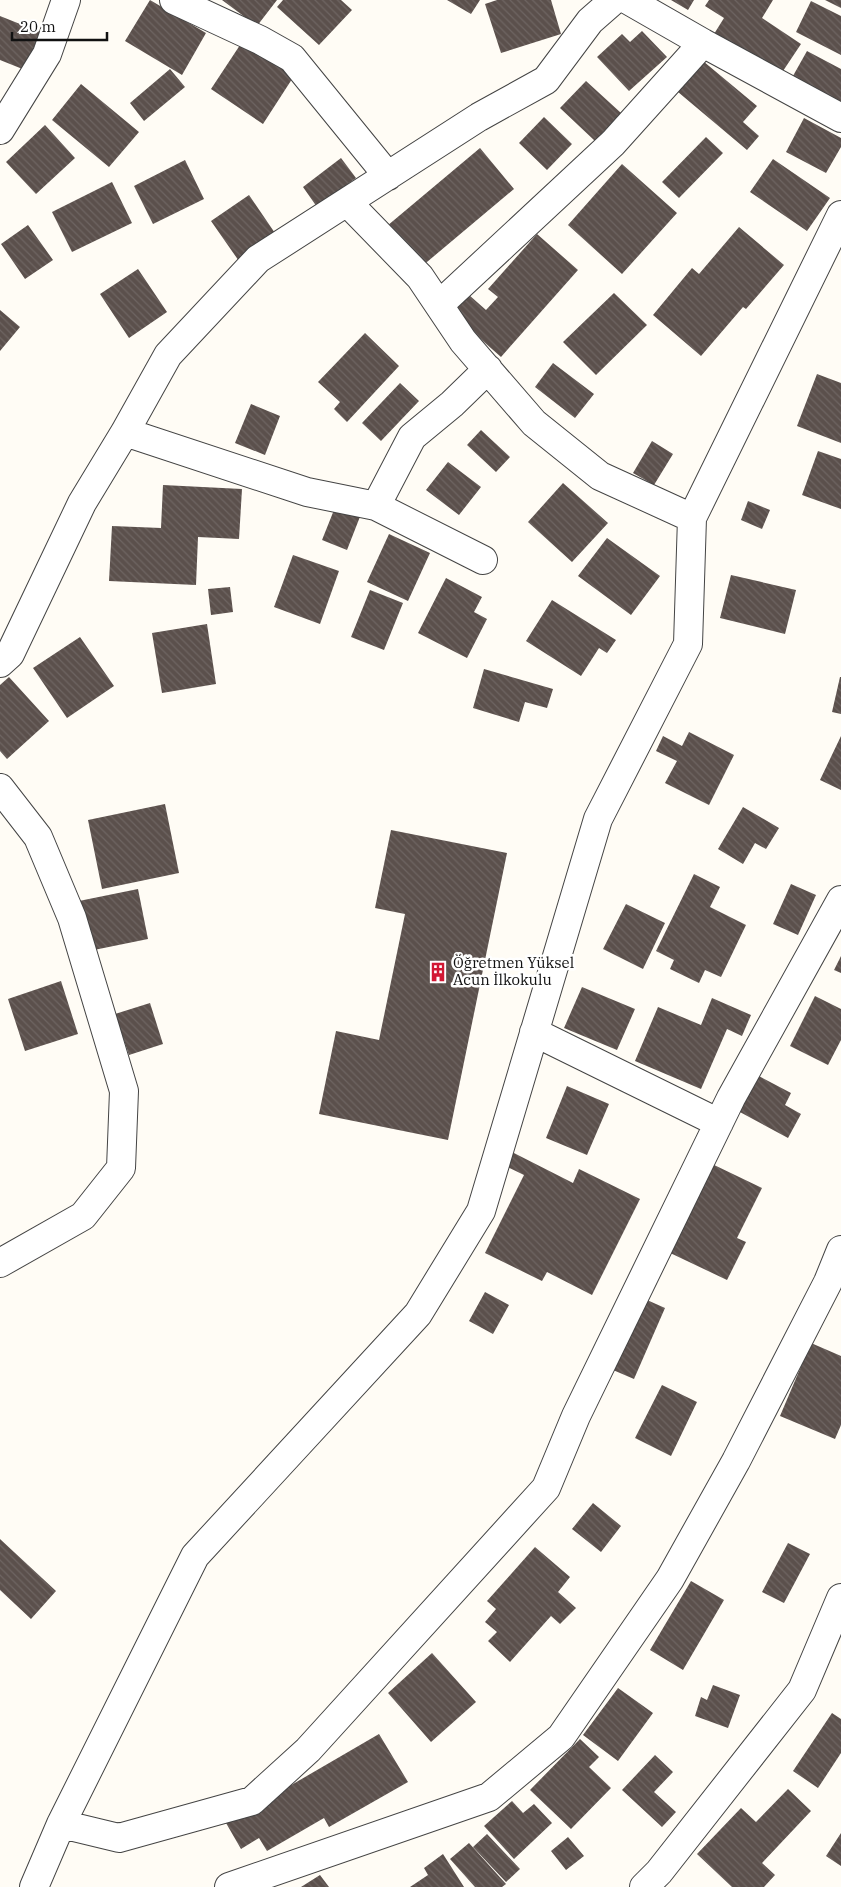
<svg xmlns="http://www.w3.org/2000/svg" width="841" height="1887" font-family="'IBM Plex Serif',serif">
	<defs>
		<pattern id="building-back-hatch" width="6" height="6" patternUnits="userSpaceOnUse" patternTransform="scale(1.25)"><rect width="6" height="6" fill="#5b504c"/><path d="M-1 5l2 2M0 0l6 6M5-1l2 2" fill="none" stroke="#6e6562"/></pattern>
	</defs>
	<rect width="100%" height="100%" fill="#fffcf5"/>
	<!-- building -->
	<path fill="url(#building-back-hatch)" d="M150 0 206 33 182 75 125 41Z
		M222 0H277L257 26Z
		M283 0H341L352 10 319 45 277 7Z
		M447 0H480L471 14Z
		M497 0H551L561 34 501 53 485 4Z
		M671 0H694L688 10Z
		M709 0H773L762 18 801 44 779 77 714 34 724 18 705 6Z
		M825 0H841V8Z
		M811 1 841 16V55L796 32Z
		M0 16 40 32 25 70 0 60Z
		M642 31 667 57 629 91 597 57 622 34 630 42Z
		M242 42 294 76 263 124 211 89Z
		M807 51 841 69V111L789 83Z
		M703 61 757 106 743 122 759 136 747 150 678 92Z
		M170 69 185 87 144 121 130 103Z
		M586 81 621 113 595 141 560 108Z
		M81 84 139 132 109 167 52 120Z
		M544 117 572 144 547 170 519 143Z
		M804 118 841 138V147L826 173 786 152Z
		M45 125 75 158 36 194 6 162Z
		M706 137 723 153 679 198 662 182Z
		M480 148 514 189 421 267 387 226Z
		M341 158 356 178 317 207 303 187Z
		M773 159 830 198 807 231 750 192Z
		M185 160 204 199 153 224 134 186Z
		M622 164 677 213 622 274 568 225Z
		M112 182 132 223 72 252 52 212Z
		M249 195 279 239 241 264 211 221Z
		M28 225 53 260 25 279 1 244Z
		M739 227 784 265 746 309 743 307 701 356 653 315 692 268 699 274Z
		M537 234 578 270 501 357 452 314 469 295 486 310 498 297 488 289Z
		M138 269 167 312 129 338 100 294Z
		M614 293 647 325 596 375 563 342Z
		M0 310 20 327 0 351Z
		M365 333 399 366 347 422 334 409 340 402 318 382Z
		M553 363 594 394 575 418 535 387Z
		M817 374 841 383V443L797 426Z
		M400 383 419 401 381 441 362 423Z
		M251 404 280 416 265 455 235 443Z
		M481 430 510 457 496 472 467 445Z
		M652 441 673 454 654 485 633 473Z
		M818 451 841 459V509L802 495Z
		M448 462 481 487 459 515 426 490Z
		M563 483 608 523 572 562 528 522Z
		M163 485 242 489 239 539 198 537 196 585 109 581 112 526 161 528Z
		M338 500 363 509 347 550 322 540Z
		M748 501 770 510 762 529 741 520Z
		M389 534 430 553 408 601 367 582Z
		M607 538 660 576 631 615 578 576Z
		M293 555 339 571 320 624 274 607Z
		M731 575 796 590 785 634 720 618Z
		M446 578 482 597 474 612 487 619 467 658 418 633Z
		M230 587 233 612 211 615 208 589Z
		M370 590 403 603 384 650 351 637Z
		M552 600 616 640 607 653 599 648 581 676 526 641Z
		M207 624 216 684 162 693 152 633Z
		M80 637 114 686 67 718 33 668Z
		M484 669 553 689 547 708 525 702 519 722 473 708Z
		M9 677 49 721 7 759 0 751V685Z
		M840 677H841V714L832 712Z
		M689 732 734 755 709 805 665 783 677 761 656 751 663 736 682 746Z
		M841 736V790L820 780Z
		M165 804 179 873 102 889 88 820Z
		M743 807 779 828 766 849 755 843 743 864 718 849Z
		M391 830 507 853 448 1140 319 1114 336 1031 379 1040 405 914 375 908Z
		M694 874 720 887 710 907 746 925 721 977 705 970 699 983 670 969 674 960 656 951Z
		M791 884 816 895 798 935 773 924Z
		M138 889 148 939 89 951 79 901Z
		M626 904 665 923 643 969 603 949Z
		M841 956V973L834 970Z
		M61 981 78 1034 25 1051 8 999Z
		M582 987 635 1009 617 1050 564 1028Z
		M815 996 841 1009V1040L828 1065 790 1046Z
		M712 998 751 1015 742 1036 727 1029 701 1089 635 1061 658 1007 701 1025Z
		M150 1003 163 1044 129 1055 115 1014Z
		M757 1075 791 1093 785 1105 801 1114 788 1138 738 1111Z
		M567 1086 609 1104 587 1155 546 1138Z
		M508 1150 573 1183 579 1169 640 1199 592 1295 547 1272 542 1281 485 1253 524 1175 501 1164Z
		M710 1163 762 1188 737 1238 746 1242 727 1280 666 1251Z
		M485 1292 509 1305 493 1334 469 1321Z
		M638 1296 665 1308 634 1379 606 1367Z
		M811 1343 841 1356V1425L835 1439 780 1416Z
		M662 1385 697 1402 671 1456 635 1438Z
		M593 1503 621 1526 601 1552 572 1529Z
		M0 1539 56 1591 31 1619 0 1590Z
		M788 1543 810 1554 784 1603 762 1592Z
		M535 1547 570 1577 558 1592 576 1608 560 1624 551 1616 510 1662 488 1641 497 1632 485 1622 496 1609 487 1601Z
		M691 1581 724 1600 683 1670 650 1650Z
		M432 1653 476 1702 431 1742 388 1693Z
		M713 1685 740 1695 728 1728 695 1716 701 1697 707 1700Z
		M618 1688 653 1713 618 1761 583 1735Z
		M832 1713 841 1719V1753L818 1788 793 1771Z
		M379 1734 408 1782 329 1827 324 1818 267 1851 259 1838 241 1849 226 1823Z
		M580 1739 599 1757 589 1767 611 1788 571 1829 530 1790Z
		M655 1755 673 1772 654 1792 676 1812 662 1827 622 1790Z
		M788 1789 811 1811 762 1863 775 1875 764 1887H732L697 1854 741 1808 756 1822Z
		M512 1801 523 1813 534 1804 552 1823 514 1859 484 1826Z
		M841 1833V1866L826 1856Z
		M487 1834 520 1869 506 1882 473 1847Z
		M568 1837 584 1856 566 1870 551 1851Z
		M469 1843 506 1884 502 1887H475L450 1859Z
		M443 1854 464 1887H410L428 1875 424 1868Z
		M320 1875 329 1887H301Z"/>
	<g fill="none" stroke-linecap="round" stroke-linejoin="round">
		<defs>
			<path id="street" d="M174 0 260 40 292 58 388 176
				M628 0 703 43 841 118
				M0 130 47 54 66 0
				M348 203 420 277 463 341 534 423 600 476 692 518
				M439 305 613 143 703 43
				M125 432 307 492 376 506 412 437 452 404 488 369
				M376 506 483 560
				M0 663 10 654 82 503 125 432 168 355 258 259 479 117 546 80 590 21 614 0
				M0 788 38 837 72 918 124 1091 121 1168 83 1216 0 1263
				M534 1032 719 1123
				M61 1824 119 1838 252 1801 308 1750 546 1488 576 1416 731 1098 841 900
				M34 1887 61 1824 195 1556 418 1314 481 1211 598 819 688 644 692 518 841 215
				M229 1887 489 1797 561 1737 670 1579 736 1461 828 1282 841 1250
				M644 1887 659 1872 802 1690 841 1598"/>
		</defs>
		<!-- street casing -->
		<use href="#street" stroke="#444" stroke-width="30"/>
		<!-- street -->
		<use href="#street" stroke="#fff" stroke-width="28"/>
	</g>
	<!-- icons -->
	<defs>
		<symbol id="building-bare" viewBox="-9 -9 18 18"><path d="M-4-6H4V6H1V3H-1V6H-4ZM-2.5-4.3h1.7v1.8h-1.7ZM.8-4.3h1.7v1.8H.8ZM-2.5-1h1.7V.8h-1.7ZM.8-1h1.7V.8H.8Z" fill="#d21834" stroke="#fff" stroke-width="2.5" paint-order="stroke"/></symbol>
	</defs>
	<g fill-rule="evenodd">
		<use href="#building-bare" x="424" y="958" width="28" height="28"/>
	</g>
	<g text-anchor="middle" stroke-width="5" stroke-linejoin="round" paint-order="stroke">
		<!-- poi labels -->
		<g font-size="15" fill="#111" stroke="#fff" text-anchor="start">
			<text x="453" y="968">Öğretmen Yüksel<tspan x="453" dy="17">Acun İlkokulu</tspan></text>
		</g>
	</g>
	<!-- scale -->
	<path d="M12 32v8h95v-8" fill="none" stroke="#111111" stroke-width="2.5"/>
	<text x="20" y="32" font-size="15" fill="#111111" stroke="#ffffff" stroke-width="4" paint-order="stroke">20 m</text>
</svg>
